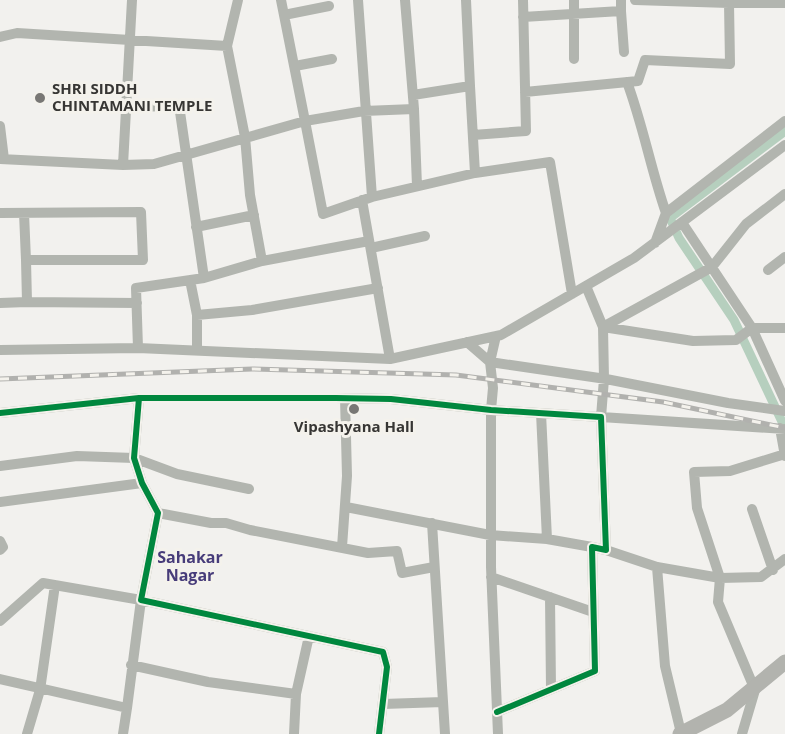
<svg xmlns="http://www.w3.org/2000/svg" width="785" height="734" font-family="'Open Sans',sans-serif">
	<rect width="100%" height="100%" fill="#f2f1ee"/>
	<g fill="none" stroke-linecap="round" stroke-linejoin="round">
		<!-- canal -->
		<path stroke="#b6cfbe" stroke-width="9" d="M785 131 670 218 679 238 734 320 785 428"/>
		<!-- street -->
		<path stroke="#b2b5af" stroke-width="10" d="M358 0 372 197
			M405 0 414 109 417 186
			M466 0 470 86
			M574 0V59
			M729 0V3H785
			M621 11 624 52
			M284 15 329 6
			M523 17 621 11V0
			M0 37 17 33 227 46 238 0
			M295 66 332 59
			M627 82C643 125 651 170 666 213
			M525 92 638 81 645 60 730 64 729 3 635 0
			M413 95 470 86 475 173 372 197 323 214 305 121 364 111 414 109
			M126 108 179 105 204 278
			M0 126 4 159
			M473 135 526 131 523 0
			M0 159 123 165 154 164 305 121 281 0
			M123 165 132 0
			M475 173 550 162 572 294
			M785 194 746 224 712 267 603 327 693 341 736 340 752 328H785
			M362 200 390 359
			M0 213 141 212 143 260H26L27 302 137 303
			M24 213 26 260
			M683 224 752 328 785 401
			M196 227 254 215
			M655 243 666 213 785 121
			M371 248 425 236
			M262 261 369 241
			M768 270 785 257
			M190 280 197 315V351
			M586 286 603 327 604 379 601 417 785 429
			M0 303 27 302
			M197 315 252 310 378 288
			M467 342 490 362 496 336
			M138 348 136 288 204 278 262 261 250 195 245 137 227 46
			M0 350 138 348 390 359 501 335 634 258 785 145
			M139 398 134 458 142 483 158 513 141 600 383 652 387 667 379 734
			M0 413 139 398H336L391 399 491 410 601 417 606 550 592 547 595 671 497 712
			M541 413 547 539 592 547
			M780 428 785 456
			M785 454 730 471 694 472 697 508 720 578 761 577 785 559
			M0 466 77 456 134 458 177 474 249 489
			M0 502 142 483
			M346 507 490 535 547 539
			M752 509 773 570
			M158 513 211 523H226L250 530 368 553 397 551 402 573 434 567
			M432 523 445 734
			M0 541 3 547 0 550
			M342 547 347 476 345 398
			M606 550 657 567 720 578 718 602 755 690 742 734
			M657 567 665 666 681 733
			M491 577 593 612
			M550 597 551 689
			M0 621 43 583 141 600 127 708 0 679
			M131 665 208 682 296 694
			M383 704 443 702
			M27 734 40 690 55 585
			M123 734 127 708
			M294 734 296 694 309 636
			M498 734 491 567V410L493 388 490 362 606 379 728 403 785 411"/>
		<!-- secondary -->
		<path stroke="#b2b3ae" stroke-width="15" d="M680 734 727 710 785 662"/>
		<defs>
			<path id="rail" d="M0 379 252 369 456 375 663 402 785 428"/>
		</defs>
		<!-- rail casing -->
		<use href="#rail" stroke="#b1b1ae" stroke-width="5"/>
		<!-- rail -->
		<use href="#rail" stroke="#f4f2ec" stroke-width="3" stroke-dasharray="9" stroke-linecap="butt"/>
		<defs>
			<path id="cycleway" d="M139 398 134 458 142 483 158 513 141 600 383 652 387 667 379 734
				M0 413 139 398H336L391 399 491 410 601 417 606 550 592 547 595 671 497 712"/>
		</defs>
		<!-- cycleway casing -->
		<use href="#cycleway" stroke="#f4f2ec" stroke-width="10"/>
		<!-- cycleway -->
		<use href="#cycleway" stroke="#00873e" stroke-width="6"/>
	</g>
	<!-- markers -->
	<g fill="#787775" stroke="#f4f2ec" stroke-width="2">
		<circle cx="40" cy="98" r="6"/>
		<circle cx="354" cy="409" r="6"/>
	</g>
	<g text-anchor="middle" stroke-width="6" stroke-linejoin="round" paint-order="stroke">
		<!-- poi labels -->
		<g font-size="15" font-weight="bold" fill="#373634" stroke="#f4f2ec" text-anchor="start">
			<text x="52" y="94">SHRI SIDDH<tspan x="52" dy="17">CHINTAMANI TEMPLE</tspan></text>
			<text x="354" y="432" text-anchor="middle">Vipashyana Hall</text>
		</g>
		<!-- neighbourhood labels -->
		<g font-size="16" font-weight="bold" fill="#473c7a" stroke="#f4f2ec">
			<text x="190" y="563">Sahakar<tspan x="190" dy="18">Nagar</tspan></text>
		</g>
	</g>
</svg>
